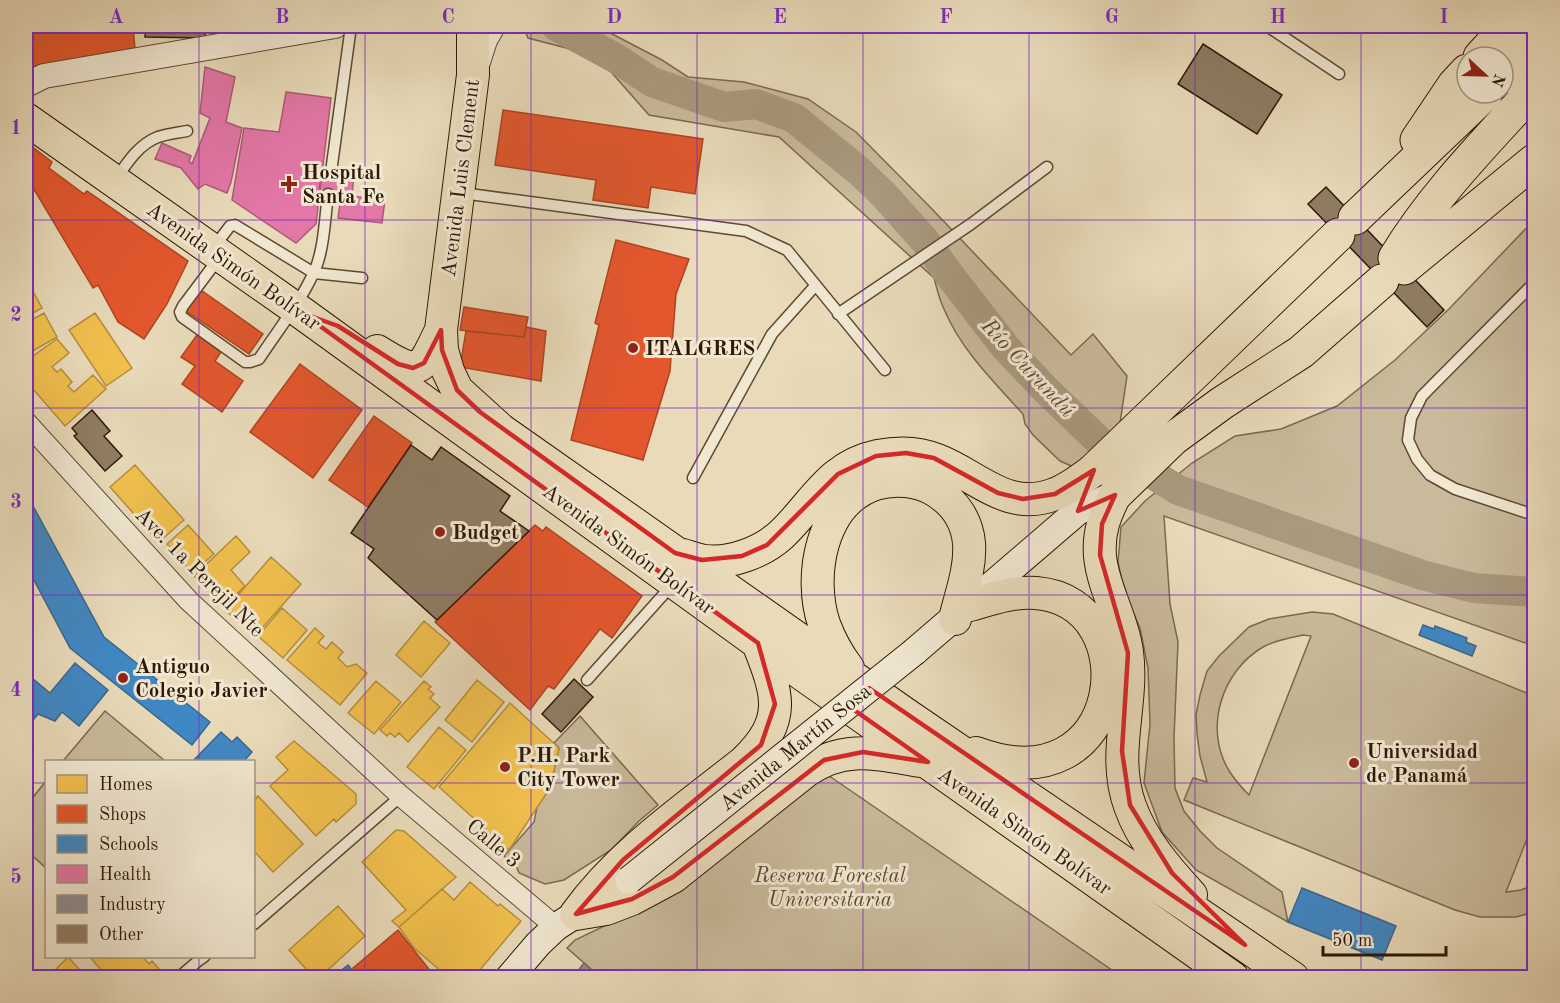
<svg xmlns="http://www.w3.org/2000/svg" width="1560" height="1003" font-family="'Old Standard TT',serif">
	<rect width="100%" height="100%" fill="#e9dbba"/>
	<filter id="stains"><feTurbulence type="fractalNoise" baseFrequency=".00333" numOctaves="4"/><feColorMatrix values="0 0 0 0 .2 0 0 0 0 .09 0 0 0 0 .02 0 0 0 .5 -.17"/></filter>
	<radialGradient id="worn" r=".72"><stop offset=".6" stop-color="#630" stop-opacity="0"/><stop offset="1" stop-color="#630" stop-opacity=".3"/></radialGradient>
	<!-- green -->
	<path fill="#c9ba9b" stroke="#7c6950" stroke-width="1.5" fill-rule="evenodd" d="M523 26H597L662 60 688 77 744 82 808 99 856 132 932 209 1071 355 1093 334 1127 376 1120 423 1076 468 1060 461 1033 435 1025 424 1023 414C994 382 961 350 944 309 939 299 937 288 934 278L779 137 649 115 597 56 528 38Z
		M1534 220V646L1164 516 1170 604 1178 642 1174 738 1175 788 1184 811 1200 831 1217 848 1282 892 1288 922 1196 870 1162 832 1144 783 1150 724 1148 668 1140 628 1124 591 1118 562 1121 527 1145 501 1192 463 1235 436 1281 429 1337 406 1395 360 1449 309Z
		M1312 612 1333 614 1534 696V821L1506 892 1521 890 1534 885V912L1516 917H1480L1455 910 1184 800 1193 778 1207 782 1200 756 1197 734 1196 715 1200 695 1207 671 1219 656 1249 627 1269 619ZM1303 635 1311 636 1249 795C1241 787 1234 779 1228 769 1204 727 1222 671 1263 647 1275 640 1290 638 1303 635Z
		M105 711 165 761H63Z
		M580 716 658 805 639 821 611 850 564 880 545 884 519 873 517 868 504 856 534 822 537 807 550 788 559 748 554 743Z
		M825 773 1122 977H600L567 948 575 940 648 905Z
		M46 781V868L26 850V806Z"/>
	<!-- homes -->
	<path fill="#f2c14e" stroke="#b78e38" stroke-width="1.5" d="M29 284 42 308 26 317V286Z
		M44 313 57 337 26 355V323Z
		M95 313 132 368 106 386 69 330Z
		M57 339 69 353 52 367 57 372 61 369 72 382 68 386 74 392 93 375 106 389 65 426 26 381V361Z
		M135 465 184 520 159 542 110 487Z
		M188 525 214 554 192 573 167 544Z
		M236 536 250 552 231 570 245 586 223 607 194 576Z
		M271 557 301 584 255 636 225 610Z
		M282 608 307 630 283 658 258 636Z
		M424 621 450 643 421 677 396 655Z
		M315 628 324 636 318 643 326 649 332 642 343 652 338 658 347 667 356 664 367 673 340 705 287 660Z
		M477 680 504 702 472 742 445 720Z
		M376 681 401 702 374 734 348 713Z
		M424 681 431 687 428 689 434 694 430 698 440 707 408 742 399 733 395 737 390 733 387 736 380 730Z
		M510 703 559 748 550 788 509 850 439 787Z
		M439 727 466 750 434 789 407 767Z
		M294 741 356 794V804L336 822 334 819 316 836 270 786 288 770 276 757Z
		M258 796 303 844 273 872 254 851V801Z
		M396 830 404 831 456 877 399 927 392 921 406 910 362 862Z
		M470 882 498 906 500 904 521 921 473 978H449L414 948 399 927 442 889 454 900Z
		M338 906 365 936 319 978H314L289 950Z
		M89 956H142L149 964 152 961 160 970 152 978H108Z
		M68 957 87 978H41L48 971 51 974Z"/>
	<!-- shops -->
	<path fill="#e4572e" stroke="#ad4422" stroke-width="1.5" d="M26 26H133L135 49 31 67 26 63Z
		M503 110 703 139 695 194 651 187 648 208 593 200 596 180 495 165Z
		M26 142 52 162 49 168 84 194 87 191 188 261 167 304 144 339 118 322 98 285 93 288 26 176Z
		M616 240 689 259 676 294 670 371 643 460 571 440 599 325 595 323Z
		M201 290 263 334 249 354 186 311Z
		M464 307 528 317 524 337 460 330Z
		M526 327 546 331 541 381 460 367 466 331 524 337Z
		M197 335 221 352 215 361 243 381 222 412 182 384 195 366 181 357Z
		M300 364 362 410 313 478 250 432Z
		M374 416 412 443 368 507 329 480Z
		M535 525 543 531 546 527 642 596 612 638 600 629 554 689 548 686 530 710 435 622Z
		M398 930 436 978H361L353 968Z"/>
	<!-- schools -->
	<path fill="#3f88c5" stroke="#3a668c" stroke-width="1.5" d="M26 493 104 637 210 722 192 745 70 648 26 565Z
		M1423 625 1434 629 1435 626 1467 638 1466 642 1476 646 1472 656 1419 635Z
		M75 663 108 690 79 726 62 712 55 721 38 714 26 729V677L27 674 50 693Z
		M221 732 232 742 237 737 252 752 243 762H192Z
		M1302 888 1396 926 1382 960 1288 922Z
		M348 965 358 978H332Z"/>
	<!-- health -->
	<path fill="#e377a8" stroke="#ad5a77" stroke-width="1.5" d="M205 67 235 77 226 122 242 128 231 182 227 193 205 184 198 189 181 168 155 159 162 143 191 156 189 161 192 164 210 118 200 113Z
		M286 92 331 98 316 224 296 243 232 200 244 128 279 132Z
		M321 171 354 174 352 196 319 193Z
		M341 195 385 200 382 223 338 218Z"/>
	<!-- industry -->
	<path fill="#8d8d92" stroke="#706a68" stroke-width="1.5" d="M584 963 600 978H572Z"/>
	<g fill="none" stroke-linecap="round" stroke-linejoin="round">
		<!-- river -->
		<path stroke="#a9997d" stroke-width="30" d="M556 26 617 59 652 82 724 107 756 104 794 118 859 171 884 195 925 241 948 273 1006 348 1046 390 1099 441 1178 490 1422 575 1474 588 1534 592"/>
	</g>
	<!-- building -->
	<path fill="#8f7d64" stroke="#2e1806" stroke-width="1.5" d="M146 26H205V38L145 37Z
		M211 26H322L213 42Z
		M1203 44 1282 95 1257 134 1178 84Z
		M1326 187 1444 310 1427 327 1308 204Z
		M92 410 110 431 104 436 122 456 105 471 74 436 77 434 72 428Z
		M411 445 432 460 441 447 510 496 500 511 529 531 437 620 368 558 374 549 351 533Z
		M574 679 593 697 561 732 542 714Z"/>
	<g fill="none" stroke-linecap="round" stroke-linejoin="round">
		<defs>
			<path id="service" d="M1267 26 1339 74
				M331 172 351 26
				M116 179C127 163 139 144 158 137 167 134 177 133 187 131
				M462 193 746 231 787 250 885 370
				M214 247 230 226 235 225 314 273 362 278
				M219 258 183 306 180 312 182 317 245 362H250L259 359C278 330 300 303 314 272 324 251 325 217 328 194
				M1534 283 1422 396 1411 418 1408 440 1417 459 1430 475 1455 489 1534 515
				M838 314 971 224 1047 167
				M693 478 772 334 815 286
				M587 680 672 585
				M254 924 401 796
				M178 978 198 961 205 956"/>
			<path id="minor" d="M26 422 189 601 401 796 556 927"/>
			<path id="tertiary" d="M478 62 485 40 493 26
				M26 85 44 76 335 26"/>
			<path id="secondary" d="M914 652 1078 511 1115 495
				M509 978 538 944 556 927 593 903"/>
			<path id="primary" d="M473 26V75L441 330 442 350 448 371 457 390 501 430 904 713 1293 978
				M26 119 302 313 758 643 1233 978
				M377 351C420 378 421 372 441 330
				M1115 495C1105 515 1098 532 1100 556 1103 589 1123 619 1127 652 1134 704 1111 754 1130 806 1142 840 1167 869 1191 895
				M683 555C690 557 697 560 705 561 731 564 762 552 781 535 814 504 829 466 878 456 898 452 918 452 937 460 977 475 1007 513 1055 494 1069 489 1081 479 1094 470
				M970 605C991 599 1014 591 1036 593 1150 602 1126 809 976 753
				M848 668C838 655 830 640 824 624 808 576 821 502 875 484 895 478 918 480 936 491 955 503 967 521 969 543 971 568 961 594 955 619
				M576 914 606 909 632 899 673 877 806 771C844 744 878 754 921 761
				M576 914C620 853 685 809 744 762 788 720 778 694 758 643"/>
			<path id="motorway" d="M1480 57 1508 26
				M1503 77 1534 45
				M1417 140 1454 85 1467 71
				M1355 218 1486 93
				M1395 258C1433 195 1485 143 1534 89
				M1404 268 1534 161
				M1094 470 1338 235
				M1115 495 1174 438 1222 403 1301 352 1382 281"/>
		</defs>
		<!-- service casing -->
		<use href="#service" stroke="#5d4933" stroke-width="13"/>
		<!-- minor casing -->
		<use href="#minor" stroke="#5d4933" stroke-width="22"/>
		<!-- tertiary casing -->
		<use href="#tertiary" stroke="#5d4933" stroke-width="26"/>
		<!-- secondary casing -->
		<use href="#secondary" stroke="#2e1806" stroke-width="29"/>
		<!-- primary casing -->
		<use href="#primary" stroke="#2e1806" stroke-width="34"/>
		<!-- motorway casing -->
		<use href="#motorway" stroke="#2e1806" stroke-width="35"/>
		<!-- service -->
		<use href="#service" stroke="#f1e8d2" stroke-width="10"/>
		<!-- minor -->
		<use href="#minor" stroke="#f1e8d2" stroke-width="20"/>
		<!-- tertiary -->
		<use href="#tertiary" stroke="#f1e8d2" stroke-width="24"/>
		<!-- secondary -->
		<use href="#secondary" stroke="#f1e8d2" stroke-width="27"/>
		<!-- primary -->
		<use href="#primary" stroke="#e9dbba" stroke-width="32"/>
		<!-- motorway -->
		<use href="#motorway" stroke="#e9dbba" stroke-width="33"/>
		<defs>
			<path id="secondary-bridge" d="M629 880 914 652"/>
		</defs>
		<!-- secondary-bridge casing -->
		<use href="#secondary-bridge" stroke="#2e1806" stroke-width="29" stroke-linecap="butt"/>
		<!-- secondary-bridge -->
		<use href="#secondary-bridge" stroke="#f1e8d2" stroke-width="27"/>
	</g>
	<!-- marked area -->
	<path fill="none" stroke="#d62828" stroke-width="4.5" stroke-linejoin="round" d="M302 313 338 326 398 364 413 368 424 363 441 330 442 350 457 390 480 412 675 553 702 560 742 556 767 545 838 474 876 456 906 453 934 458 998 493 1023 499 1055 494 1094 470 1078 511 1115 495 1102 524 1100 555 1128 653 1122 751 1130 805 1172 873 1245 945 869 688 847 705 928 762 863 752 824 760 673 877 632 899 576 914 623 860 761 745 775 704 758 643Z"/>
	<!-- grid -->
	<path fill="none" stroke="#7b2cbf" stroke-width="1.5" stroke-opacity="0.55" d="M199 26V762M365 26V978M531 26V978M697 26V978M863 26V978M1029 26V978M1195 26V978M1361 26V978M26 220H1534M26 408H1534M26 595H1534M26 783H46M254 783H1534M199 956V978"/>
	<!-- markers -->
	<g fill="#8f2418" stroke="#f1e8d2" stroke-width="2">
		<path d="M286 175h6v6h6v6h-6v6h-6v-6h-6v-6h6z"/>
		<circle cx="633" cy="348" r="6"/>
		<circle cx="440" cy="532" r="6"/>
		<circle cx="123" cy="678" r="6"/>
		<circle cx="1354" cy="763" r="6"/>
		<circle cx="505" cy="767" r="6"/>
	</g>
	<g text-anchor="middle" stroke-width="6" stroke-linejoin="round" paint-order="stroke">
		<!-- poi labels -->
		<g font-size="21" font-weight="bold" fill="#2e1806" stroke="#f1e8d2" text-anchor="start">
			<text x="302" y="179">Hospital<tspan x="302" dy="24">Santa Fe</tspan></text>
			<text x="645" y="355">ITALGRES</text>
			<text x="452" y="539">Budget</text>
			<text x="135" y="673">Antiguo<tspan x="135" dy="24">Colegio Javier</tspan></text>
			<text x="1366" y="758">Universidad<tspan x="1366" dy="24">de Panamá</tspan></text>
			<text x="517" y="762">P.H. Park<tspan x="517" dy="24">City Tower</tspan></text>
		</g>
		<!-- street labels -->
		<g font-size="21" fill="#2e1806" stroke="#f1e8d2">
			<text transform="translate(460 178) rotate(-83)" y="7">Avenida Luis Clement</text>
			<text transform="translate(234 266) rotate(35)" y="7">Avenida Simón Bolívar</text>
			<text transform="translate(629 549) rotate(36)" y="7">Avenida Simón Bolívar</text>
			<text transform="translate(200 572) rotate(45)" y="7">Ave. 1a Perejil Nte</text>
			<text transform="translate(795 747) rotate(-39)" y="7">Avenida Martín Sosa</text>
			<text transform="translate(1025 831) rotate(35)" y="7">Avenida Simón Bolívar</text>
			<text transform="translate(494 843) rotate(40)" y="7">Calle 3</text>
		</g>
		<!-- park labels -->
		<g font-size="21" font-style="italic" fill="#5c4933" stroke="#f1e8d2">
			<text x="830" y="882">Reserva Forestal<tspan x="830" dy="24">Universitaria</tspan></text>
		</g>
		<!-- water labels -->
		<g font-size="22" font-style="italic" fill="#5f4c36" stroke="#f1e8d2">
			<text transform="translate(1029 367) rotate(47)" y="8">Río Curundú</text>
		</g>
	</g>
	<!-- margin -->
	<rect width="1560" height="1003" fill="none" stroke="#e9dbba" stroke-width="66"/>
	<!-- legend -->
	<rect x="45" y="760" width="210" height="198" fill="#f1e8d2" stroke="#a39580" stroke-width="1.5"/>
	<rect x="57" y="775" width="30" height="18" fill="#f2c14e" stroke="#a39580" stroke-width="1.5"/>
	<text x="99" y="790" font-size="18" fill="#2e1806">Homes</text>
	<rect x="57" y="805" width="30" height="18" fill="#e4572e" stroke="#a39580" stroke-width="1.5"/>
	<text x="99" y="820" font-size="18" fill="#2e1806">Shops</text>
	<rect x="57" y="835" width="30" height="18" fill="#3f88c5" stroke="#a39580" stroke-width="1.5"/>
	<text x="99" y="850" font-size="18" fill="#2e1806">Schools</text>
	<rect x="57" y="865" width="30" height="18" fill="#e377a8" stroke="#a39580" stroke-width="1.5"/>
	<text x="99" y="880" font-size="18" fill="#2e1806">Health</text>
	<rect x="57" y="895" width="30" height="18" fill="#8d8d92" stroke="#a39580" stroke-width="1.5"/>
	<text x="99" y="910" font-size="18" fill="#2e1806">Industry</text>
	<rect x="57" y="925" width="30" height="18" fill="#8f7d64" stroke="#a39580" stroke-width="1.5"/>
	<text x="99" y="940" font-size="18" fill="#2e1806">Other</text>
	<!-- north arrow -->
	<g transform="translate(1485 75) rotate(112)"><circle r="28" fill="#f1e8d2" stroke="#a39580" stroke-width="1.5"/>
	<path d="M0-4.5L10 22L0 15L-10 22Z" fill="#8f2418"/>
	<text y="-9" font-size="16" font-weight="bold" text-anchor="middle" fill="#2e1806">N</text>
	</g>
	<!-- scale -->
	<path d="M1323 946v9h123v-9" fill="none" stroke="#2e1806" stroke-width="3"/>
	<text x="1332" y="946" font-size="18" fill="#2e1806" stroke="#f1e8d2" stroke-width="4.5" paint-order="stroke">50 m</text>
	<rect x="33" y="33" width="1494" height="937" fill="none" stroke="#7b2cbf" stroke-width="2"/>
	<g font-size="20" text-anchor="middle" font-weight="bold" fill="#7b2cbf">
		<text x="116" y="23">A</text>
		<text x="282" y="23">B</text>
		<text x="448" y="23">C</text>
		<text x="614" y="23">D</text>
		<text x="780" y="23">E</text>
		<text x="946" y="23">F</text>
		<text x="1112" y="23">G</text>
		<text x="1278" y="23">H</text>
		<text x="1444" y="23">I</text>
		<text x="16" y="134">1</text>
		<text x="16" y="321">2</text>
		<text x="16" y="508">3</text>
		<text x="16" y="696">4</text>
		<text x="16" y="883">5</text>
	</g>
	<rect width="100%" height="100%" filter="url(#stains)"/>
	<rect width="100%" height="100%" fill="url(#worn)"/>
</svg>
